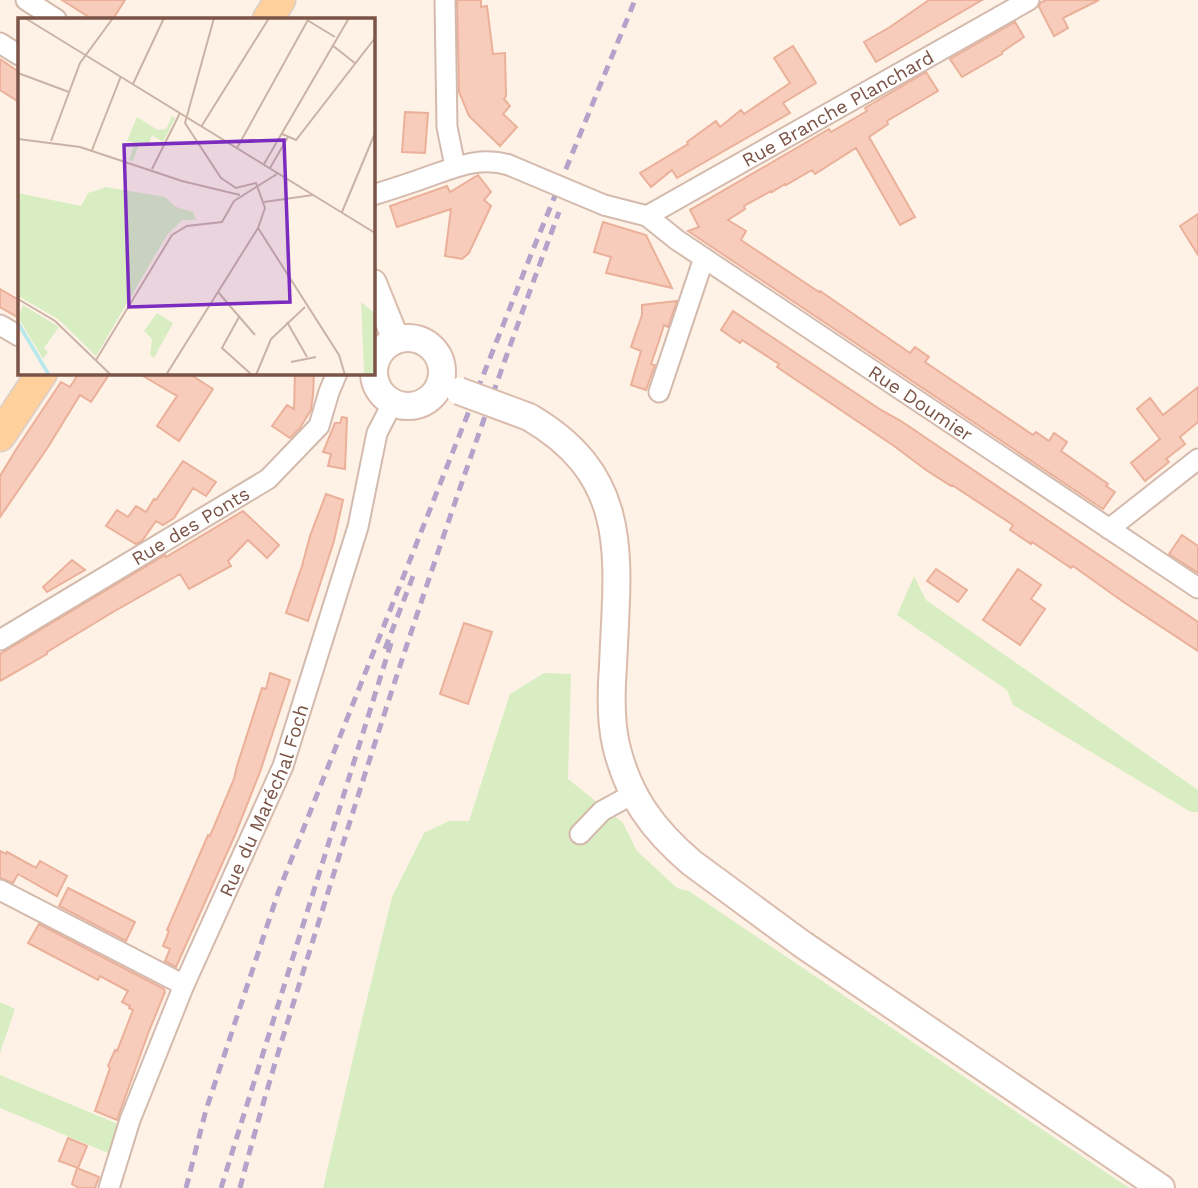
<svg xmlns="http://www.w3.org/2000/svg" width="1198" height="1188" font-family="'Work Sans',sans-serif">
	<rect width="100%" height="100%" fill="#fef2e6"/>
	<!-- green -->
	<path fill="#d8eec2" d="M914 576 926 600 1198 790V812H1191L1013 705 1007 690 897 615Z
		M544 673 571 674 568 779 623 823 637 851 677 888 689 891 1129 1188H323L363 1015 392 897 424 833 449 821H469L510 694Z
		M0 1002 15 1009 0 1053Z
		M0 1075 118 1124 108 1153 0 1108Z"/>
	<!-- building -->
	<path fill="#f7ccba" stroke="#ebb099" stroke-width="2" d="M62 0H125L113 19H92Z
		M457 0H481V7L487 6 493 54 505 53 506 96 504 99 510 106 503 114 517 127 500 146 469 116 459 92Z
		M929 0H982L876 62 864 42 890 27Z
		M1046 0H1099L1063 18 1068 28 1054 36 1039 7 1040 3Z
		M1015 22 1024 37 1002 52V54L962 77 950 59Z
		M793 46 816 83 783 103 790 113 677 178 672 170 651 187 640 173 688 144 687 142 716 121 720 127 741 110 744 114 790 83 774 58Z
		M0 59 19 72V102L0 90Z
		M926 72 938 91 887 121 888 124 869 137 915 217 900 225 856 148 815 174 812 170 786 185 785 184 772 192 771 191 744 206 745 209 728 220 746 231 741 240 819 292 820 291 910 353 915 347 929 357 925 362 1033 435 1036 432 1049 441 1054 433 1067 442 1061 451 1108 484 1106 486 1115 492 1103 509 688 231 699 227 690 210 829 129 831 132 867 111 865 108Z
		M405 112 428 113 425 153 402 152Z
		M478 175 491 192 484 200 491 206 469 253 462 259 445 256 451 209 397 227 390 206 447 186 450 192Z
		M1198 214V255L1180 226Z
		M603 222 646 235 672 288 606 273 611 257 594 252Z
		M0 289 19 300V318L0 307Z
		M677 301 668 327 664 325 659 341 651 364 655 365 646 390 631 385 641 351 631 347 642 315V305Z
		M733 311 881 410 901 421 1198 622V651L1122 601 1073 566 1071 568 1032 542 1031 544 1010 530 1013 525 952 485 951 486 926 470 894 446 777 367 779 364 742 340 740 343 721 330Z
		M79 373H110L91 402 80 395 48 447 0 517V476L17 448 61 382 70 387Z
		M138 373H188L213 389 179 441 157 426 177 396Z
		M295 373H314L313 395 311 410 300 428 290 438 272 426 287 405 294 409Z
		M1198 387V422L1180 437 1185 444 1166 459 1169 462 1145 481 1131 463 1160 439 1137 409 1150 398 1163 415Z
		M342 417 347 418 345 469 328 466 331 454 323 452 335 423H340Z
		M183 461 216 482 206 496 193 488 174 518 163 525 156 521 142 541 136 544 106 526 117 510 128 517 136 506 146 512 154 499 156 500Z
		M326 494 343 500 334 541 308 621 286 613 302 566 310 536Z
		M243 511 279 545 267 558 248 540 228 561 231 566 189 589 180 574 113 612 47 652V654L0 681V654L165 555 166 557Z
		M1182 535 1198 546V573L1169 554Z
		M72 560 85 570 47 592 43 587Z
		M936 569 967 590 958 602 927 581Z
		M1018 569 1041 585 1031 599 1045 609 1020 645 983 620Z
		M464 623 492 632 468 704 440 694Z
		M270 673 290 680 272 735 260 772 235 835 176 967 165 961 170 949 163 946 169 931 167 930 208 835 210 836 234 779 237 766 262 688 266 689Z
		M0 851 6 854 7 852 36 868 40 861 67 876 57 896 18 874 13 883 0 878Z
		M68 888 135 922 126 941 59 906Z
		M39 924 164 989 165 992 149 1031 117 1120 95 1111 110 1068 108 1066 115 1050 117 1051 133 1010 129 1008 130 1006 122 1002 128 991 100 976 98 980 28 943Z
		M68 1138 87 1146 78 1168 59 1161Z
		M77 1168 99 1177 95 1188H79L72 1184Z"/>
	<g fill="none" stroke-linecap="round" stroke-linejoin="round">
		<defs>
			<g id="street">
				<path d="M26 0 56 19"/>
				<path d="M445 0 447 127 455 166"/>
				<path d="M0 43 19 55"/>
				<path d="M373 195C392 189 411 183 430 176 456 167 481 156 509 165"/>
				<path id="s1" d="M604 205 647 216 677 240 1198 588"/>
				<path id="s2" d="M647 216 1029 0"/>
				<path d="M0 325 19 336"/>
				<path d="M659 392 704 258"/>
				<path d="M1109 529 1198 459"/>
				<path id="s3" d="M0 640 268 479 319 426 329 392 337 373"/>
				<path d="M580 834 602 811 633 794"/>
				<path d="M0 890 184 985"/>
				<path id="s4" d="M109 1188 130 1120 184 985 283 766 358 527 377 433 392 404"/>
			</g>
			<path id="secondary" d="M373 283 396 340
				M374 372a34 34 0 1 1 68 0a34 34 0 1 1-68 0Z
				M529 417C634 478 617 561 613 666 611 692 610 719 616 745 628 796 653 830 692 863L802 944 1161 1188"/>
			<path id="primary" d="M268 19 280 0
				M0 436 42 373"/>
		</defs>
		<!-- street casing -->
		<use href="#street" stroke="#d4baad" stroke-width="23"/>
		<!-- secondary casing -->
		<use href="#secondary" stroke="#dabbac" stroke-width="30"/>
		<!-- primary casing -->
		<use href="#primary" stroke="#dacfcb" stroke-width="33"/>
		<!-- street -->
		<use href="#street" stroke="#fff" stroke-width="19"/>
		<!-- secondary -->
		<use href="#secondary" stroke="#fff" stroke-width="26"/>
		<!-- primary -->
		<use href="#primary" stroke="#ffd09c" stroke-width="30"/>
		<!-- rail -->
		<path stroke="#b3a2ca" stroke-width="5" stroke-dasharray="10 7" stroke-linecap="butt" d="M385 649 415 571
			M186 1188 206 1110 278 893 532 252 635 0
			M221 1188 392 640
			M240 1188C268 1079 304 971 337 863 405 644 479 427 559 212"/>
		<defs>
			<path id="street-bridge" d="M509 165 604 205"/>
			<path id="secondary-bridge" d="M459 391 529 417"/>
		</defs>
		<!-- street-bridge casing -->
		<use href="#street-bridge" stroke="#d4baad" stroke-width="23" stroke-linecap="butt"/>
		<!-- secondary-bridge casing -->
		<use href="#secondary-bridge" stroke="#dabbac" stroke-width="30" stroke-linecap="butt"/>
		<!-- street-bridge -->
		<use href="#street-bridge" stroke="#fff" stroke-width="19"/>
		<!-- secondary-bridge -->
		<use href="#secondary-bridge" stroke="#fff" stroke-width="26"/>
	</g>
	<g text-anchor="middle" stroke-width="5" stroke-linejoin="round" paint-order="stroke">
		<!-- street labels -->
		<g font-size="19" fill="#7b5447" stroke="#fff7ee">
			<text dy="7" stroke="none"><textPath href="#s2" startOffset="219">Rue Branche Planchard</textPath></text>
			<text dy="7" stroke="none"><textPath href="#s1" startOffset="376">Rue Doumier</textPath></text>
			<text dy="7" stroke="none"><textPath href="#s3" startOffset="222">Rue des Ponts</textPath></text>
			<text dy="7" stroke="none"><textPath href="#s4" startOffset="418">Rue du Maréchal Foch</textPath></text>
		</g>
	</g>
	<!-- overview -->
	<g transform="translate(18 18)">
		<rect width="357" height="357" fill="#fef2e6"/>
		<path d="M154 98 157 100 145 124 134 117 130 128 121 126 115 143 111 142 117 125 109 123 119 99 140 112 148 111ZM88 169 147 179 158 189 175 194 178 202H164L149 217 78 338 40 301 0 278V175L63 188 70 175ZM343 284 357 295V357L346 355ZM5 287 41 309 26 330 30 334 25 341 0 299ZM139 295 155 305 136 340 132 337 134 321 126 313Z" fill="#d8eec2"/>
		<path fill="none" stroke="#b7e8eb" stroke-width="3.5" d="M0 305 31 357"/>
		<path fill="none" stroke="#cab3a6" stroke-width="2" d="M7 0 357 215M289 2 317 19M314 27 338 46M0 55 51 74M115 66 146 0M183 109 251 0M264 116 278 122 357 20M0 121 62 129 164 163 222 177M33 123 62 45 95 0M219 130 291 0M74 132 103 58M246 146 331 0M252 150 270 119M134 151 162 95M216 183 259 156M246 184 295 177M324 194 357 115M240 210 321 337 327 357M200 274 237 317M0 281 37 303 93 357M221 299 204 330 234 357M269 304 289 339M78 342 154 217 169 208 204 204 216 183M273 344 298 339M148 357 240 210 247 190 238 165 218 170 203 160 167 105 196 0M238 357 253 321 287 289"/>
		<path fill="#7b2cbf" fill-opacity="0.15" stroke="#7b2cbf" stroke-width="3.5" d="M266 122 272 284 111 289 106 127Z"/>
		<rect width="357" height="357" fill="none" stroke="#7b5447" stroke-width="3.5"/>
	</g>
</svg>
